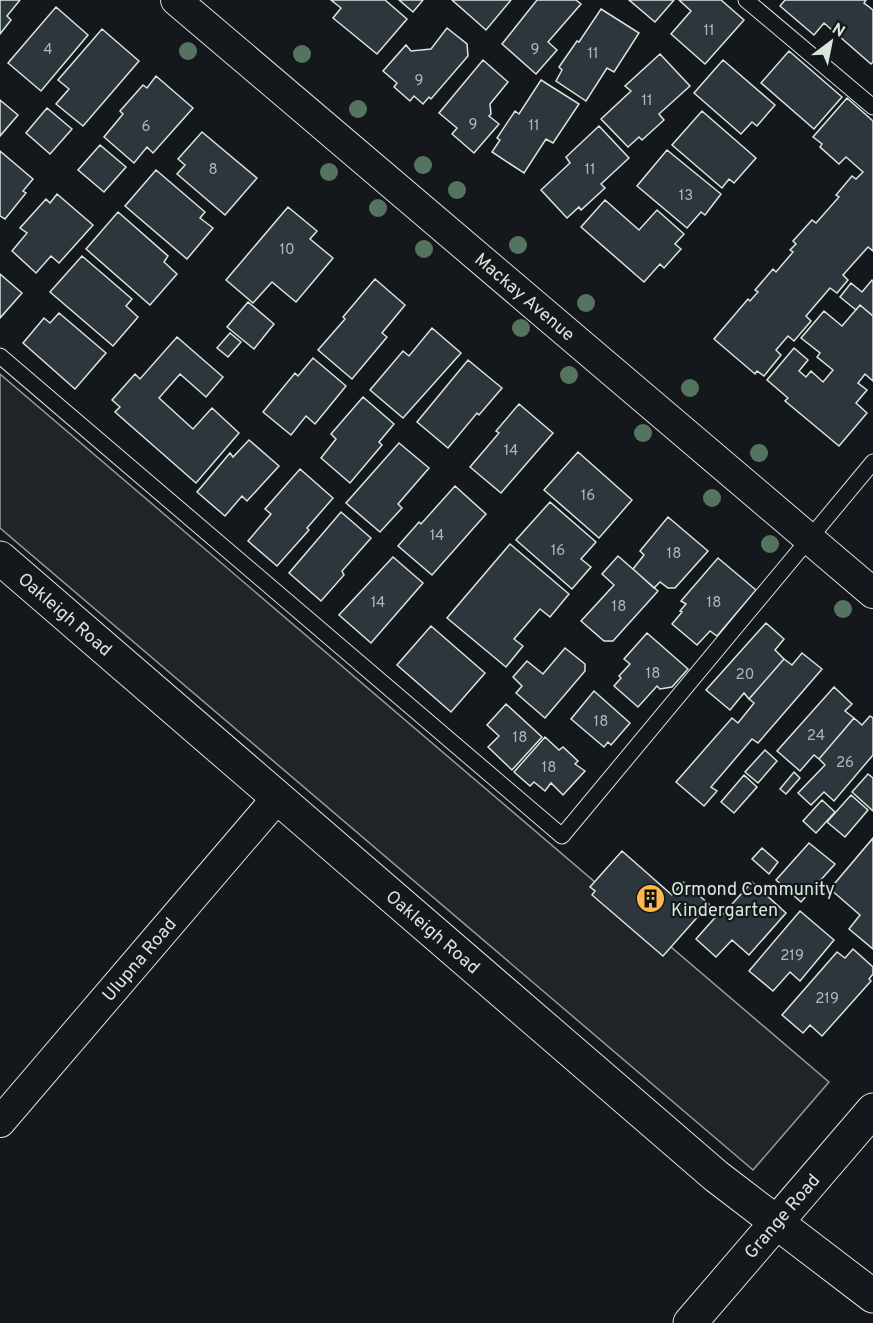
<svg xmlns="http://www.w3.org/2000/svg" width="873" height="1323" font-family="Overpass,sans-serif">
	<rect width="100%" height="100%" fill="#14181c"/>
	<!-- green -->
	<path fill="#202428" stroke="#939e99" stroke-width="1.5" d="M0 374 829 1082 753 1170 0 528Z"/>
	<!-- building -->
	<path fill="#2c363c" stroke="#d8e6dc" stroke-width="1.5" d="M0 0H20L7 16 11 20 0 34Z
		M331 0H385L407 19 377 54 333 18 341 8Z
		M399 0H423L413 12Z
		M452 0H511L486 30Z
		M537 0H576L581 4 548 42 557 50 536 74 502 44Z
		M629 0H674L655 22Z
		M679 0H721L744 20 705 64 671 34 691 11Z
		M785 0H866L864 3 873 10V62L871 64 824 23 814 35 780 6Z
		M56 7 88 35 41 91 8 63Z
		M601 9 639 33 614 72 607 68 586 101 556 81 562 70 559 67 577 41 579 42Z
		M447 28 467 44 468 56 431 99 429 97 423 104 414 96 410 101 394 87 397 83 383 71 406 45 411 51 431 49Z
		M102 29 139 61 83 126 56 104 69 89 58 80Z
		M789 51 842 97 814 129 761 83Z
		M660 54 690 86 659 114 664 120 642 140 639 137 628 147 601 119 631 91 625 86Z
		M483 60 508 82 490 104 491 114 489 116 499 124 474 153 452 134 457 128 439 113Z
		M723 60 775 105 757 126 752 122 741 134 694 93Z
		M156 76 193 108 153 153 147 147 134 163 104 137 123 114 120 111 143 85 147 88Z
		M541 80 579 104 553 143 546 139 524 173 492 152 500 140 497 138 515 111 519 114Z
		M847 98 873 121V251L868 247 843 275 848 280 837 293 830 288 806 316 811 321 794 341 788 336 776 350 781 355 764 376 757 371 755 374 714 339 748 299 750 301 758 292 755 290 773 269 776 272 793 252 790 250 796 244 793 241 812 220 816 223 839 197 836 195 852 176 856 179 863 172 846 157 839 164 820 147 822 144 813 137Z
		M0 100 18 115 0 136Z
		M47 108 72 129 50 154 26 133Z
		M702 111 756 158 734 183 729 179 722 188 672 145Z
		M599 126 629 158 601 184 605 188 581 210 579 207 567 218 541 190 570 163 566 157Z
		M202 132 257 178 225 215 177 174 185 165 178 159Z
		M100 145 126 167 104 192 78 170Z
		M667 150 721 194 705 215 701 212 687 228 637 186Z
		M0 151 33 179 23 191 26 193 5 219 0 216Z
		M156 170 205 212 200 218 213 228 187 259 125 206Z
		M57 194 93 225 59 263 51 256 36 273 12 251 27 233 20 228 46 199 50 203Z
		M605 200 639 230 657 210 684 234 675 244 681 249 664 268 660 264 644 282 581 227Z
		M288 207 317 231 310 239 333 258 296 302 272 282 253 303 226 280Z
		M118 212 168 256 164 262 177 274 150 305 86 249Z
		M82 256 132 299 126 306 138 317 113 346 50 292Z
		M0 274 22 293 0 318Z
		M375 279 405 305 382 333 387 337 352 379 318 350 345 319 343 317Z
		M872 280 873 281V316L860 305 856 310 840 297 851 283 862 292Z
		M248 302 274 324 254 349 227 327Z
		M860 305 873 316V381L865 374 858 383 867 390 856 403 867 413 839 446 785 401 788 398 767 380 794 348 808 360 799 371 806 377 811 371 823 382 833 370 817 357 820 353 801 338 824 311 842 326Z
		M59 313 106 353 75 389 23 343 44 318 50 323Z
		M432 328 461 353 403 418 370 390 403 351 409 356Z
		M230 333 241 342 228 357 217 348Z
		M177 337 223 377 206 397 180 374 159 398 193 429 212 408 239 433 196 483 115 412 120 407 112 400 135 374 140 379Z
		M313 358 346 386 315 424 306 416 291 435 263 412 295 373 298 376Z
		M468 360 502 388 479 415 477 413 448 448 417 422Z
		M363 397 394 424 379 442 382 445 350 483 321 458 336 439 331 434Z
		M519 404 553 433 501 493 470 467 499 433 496 431Z
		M249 440 279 466 247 501 242 496 225 516 197 492 230 453 233 457Z
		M399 443 429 468 398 504 402 508 380 532 346 503Z
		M578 452 632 500 599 538 544 490Z
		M300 469 333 498 307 528 309 530 277 566 248 541 271 514 265 509Z
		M455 486 486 514 432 575 398 546 419 522 421 524Z
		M550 502 596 542 581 559 591 567 572 589 516 540Z
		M341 512 371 538 342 571 344 575 321 601 289 573Z
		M668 517 708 551 675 588H668L660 582 654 588 633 569 644 555 640 551Z
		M510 544 569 594 550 617 540 609 514 639 523 646 506 667 447 618Z
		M618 556 658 591 613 641H604L581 621 614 585 602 574Z
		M393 557 423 583 371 643 339 615Z
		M718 558 756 590 717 636 710 631 697 645 672 624 682 612 680 611 686 604 681 601Z
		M766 623 784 639 775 650 784 659 749 699 744 693 730 710 706 690Z
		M431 626 485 673 451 712 397 665Z
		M647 633 688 669 672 687 660 689 657 686 638 707 614 686 621 678 619 676 630 664 624 659Z
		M565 648 585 664V671L545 718 516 693 522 686 513 677 527 661 543 674Z
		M802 653 822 669 758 743 752 739 711 787 717 791 704 806 676 782 732 718 738 723 754 703 749 699 784 659 792 665Z
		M834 687 852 704 845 711 854 718 819 759 814 755 800 771 777 751Z
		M594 691 630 723 611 745 608 742 604 747 571 719Z
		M506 704 542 737 512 770 488 747 499 736 487 725Z
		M870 716 873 718V755L834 801 824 792 811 805 798 793 825 765 819 759 854 718 862 725Z
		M545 737 559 750 563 747 578 761 575 764 585 771 563 795 551 783 545 791 534 782 530 786 514 772Z
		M765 750 777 761 758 783 745 772Z
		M794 772 800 778 786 794 780 789Z
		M868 774 873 778V811L852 792Z
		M744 775 757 787 734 813 721 802Z
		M851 795 868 810 845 837 827 822Z
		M822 800 835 812 816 833 803 821Z
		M873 838V949L849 929 860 915 830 889Z
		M809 843 835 864 801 902 776 880Z
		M762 848 778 862 769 874 752 859Z
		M622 851 672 895 683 882 709 904 663 956 592 895 595 891 590 887Z
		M752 882 786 913 749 955 732 940 716 957 696 939 720 912 723 914Z
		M800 911 834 940 800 981 790 972 773 991 749 971Z
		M853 949 873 967V974L869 979 871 981 822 1036 810 1025 803 1033 782 1015 837 952 845 958Z"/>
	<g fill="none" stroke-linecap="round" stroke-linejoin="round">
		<defs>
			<path id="service" d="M746 0 873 107
				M0 356 562 836 873 462"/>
			<g id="minor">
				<path id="s1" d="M176 0 873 593"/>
				<path id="s2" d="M0 1122 278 797"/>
			</g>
			<g id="tertiary">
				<path id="s3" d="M0 558 716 1176 873 1296"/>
			</g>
			<g id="secondary">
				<path id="s4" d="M690 1323 873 1110"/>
			</g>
		</defs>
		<!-- service casing -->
		<use href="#service" stroke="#d8e6dc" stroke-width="17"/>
		<!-- minor casing -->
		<use href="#minor" stroke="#d8e6dc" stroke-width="32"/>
		<!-- tertiary casing -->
		<use href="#tertiary" stroke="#d8e6dc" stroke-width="35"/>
		<!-- secondary casing -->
		<use href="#secondary" stroke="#d8e6dc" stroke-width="35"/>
		<!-- service -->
		<use href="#service" stroke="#14181c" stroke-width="15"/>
		<!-- minor -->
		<use href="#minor" stroke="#14181c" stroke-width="30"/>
		<!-- tertiary -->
		<use href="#tertiary" stroke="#14181c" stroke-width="33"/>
		<!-- secondary -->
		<use href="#secondary" stroke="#14181c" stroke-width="33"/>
	</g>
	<!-- trees -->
	<g fill="#55745f">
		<circle cx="188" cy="51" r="9"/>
		<circle cx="302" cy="54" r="9"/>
		<circle cx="358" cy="109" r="9"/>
		<circle cx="423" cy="165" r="9"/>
		<circle cx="329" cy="172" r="9"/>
		<circle cx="457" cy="190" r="9"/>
		<circle cx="378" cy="208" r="9"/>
		<circle cx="518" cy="245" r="9"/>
		<circle cx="424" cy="249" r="9"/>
		<circle cx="586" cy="303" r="9"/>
		<circle cx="521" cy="328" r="9"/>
		<circle cx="569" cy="375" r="9"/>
		<circle cx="690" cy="388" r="9"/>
		<circle cx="643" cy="433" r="9"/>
		<circle cx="759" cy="453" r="9"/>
		<circle cx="712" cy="498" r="9"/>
		<circle cx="770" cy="544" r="9"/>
		<circle cx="843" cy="609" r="9"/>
	</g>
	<!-- icons -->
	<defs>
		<symbol id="building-disc" viewBox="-11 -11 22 22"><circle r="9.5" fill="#ffb74d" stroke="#14181c"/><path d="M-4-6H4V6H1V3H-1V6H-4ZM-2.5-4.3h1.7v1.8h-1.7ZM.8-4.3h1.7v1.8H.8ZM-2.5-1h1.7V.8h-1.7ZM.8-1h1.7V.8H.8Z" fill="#111"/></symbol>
	</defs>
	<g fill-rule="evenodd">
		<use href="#building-disc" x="634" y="882" width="33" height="33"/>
	</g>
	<g text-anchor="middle" stroke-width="4.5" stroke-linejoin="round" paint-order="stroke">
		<!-- number labels -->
		<g font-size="15" fill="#adbab4">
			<text x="709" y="35">11</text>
			<text x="48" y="54">4</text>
			<text x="535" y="54">9</text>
			<text x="593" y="58">11</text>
			<text x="419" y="85">9</text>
			<text x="647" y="105">11</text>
			<text x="473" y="129">9</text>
			<text x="534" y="130">11</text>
			<text x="146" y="131">6</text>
			<text x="213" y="174">8</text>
			<text x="590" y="174">11</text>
			<text x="686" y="200">13</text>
			<text x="287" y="254">10</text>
			<text x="511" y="455">14</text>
			<text x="588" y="500">16</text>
			<text x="437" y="540">14</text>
			<text x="558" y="555">16</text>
			<text x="674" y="558">18</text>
			<text x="378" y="607">14</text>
			<text x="714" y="607">18</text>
			<text x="619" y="611">18</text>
			<text x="653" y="678">18</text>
			<text x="745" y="679">20</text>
			<text x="601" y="726">18</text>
			<text x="816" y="740">24</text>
			<text x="520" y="742">18</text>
			<text x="845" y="767">26</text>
			<text x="549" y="772">18</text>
			<text x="792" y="960">219</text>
			<text x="827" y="1003">219</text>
		</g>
		<!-- street labels -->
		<g font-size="18" fill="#d8e6dc" stroke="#14181c">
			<text dy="6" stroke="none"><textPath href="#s1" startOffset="458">Mackay Avenue</textPath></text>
			<text dy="6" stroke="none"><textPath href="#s3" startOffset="86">Oakleigh Road</textPath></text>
			<text dy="6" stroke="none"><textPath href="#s3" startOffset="572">Oakleigh Road</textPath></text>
			<text dy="6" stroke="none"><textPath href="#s2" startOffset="214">Ulupna Road</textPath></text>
			<text dy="6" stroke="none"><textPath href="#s4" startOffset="141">Grange Road</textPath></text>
		</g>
		<!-- poi labels -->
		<g font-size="18" fill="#d8e6dc" stroke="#14181c" text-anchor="start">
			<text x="671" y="895">Ormond Community<tspan x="671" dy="21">Kindergarten</tspan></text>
		</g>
	</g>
	<!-- north arrow -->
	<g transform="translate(831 42) rotate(32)" stroke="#14181c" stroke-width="4.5" paint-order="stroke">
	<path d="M0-4.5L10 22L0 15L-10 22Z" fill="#d8e6dc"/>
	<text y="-9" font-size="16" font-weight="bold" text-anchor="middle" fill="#d8e6dc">N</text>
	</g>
</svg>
